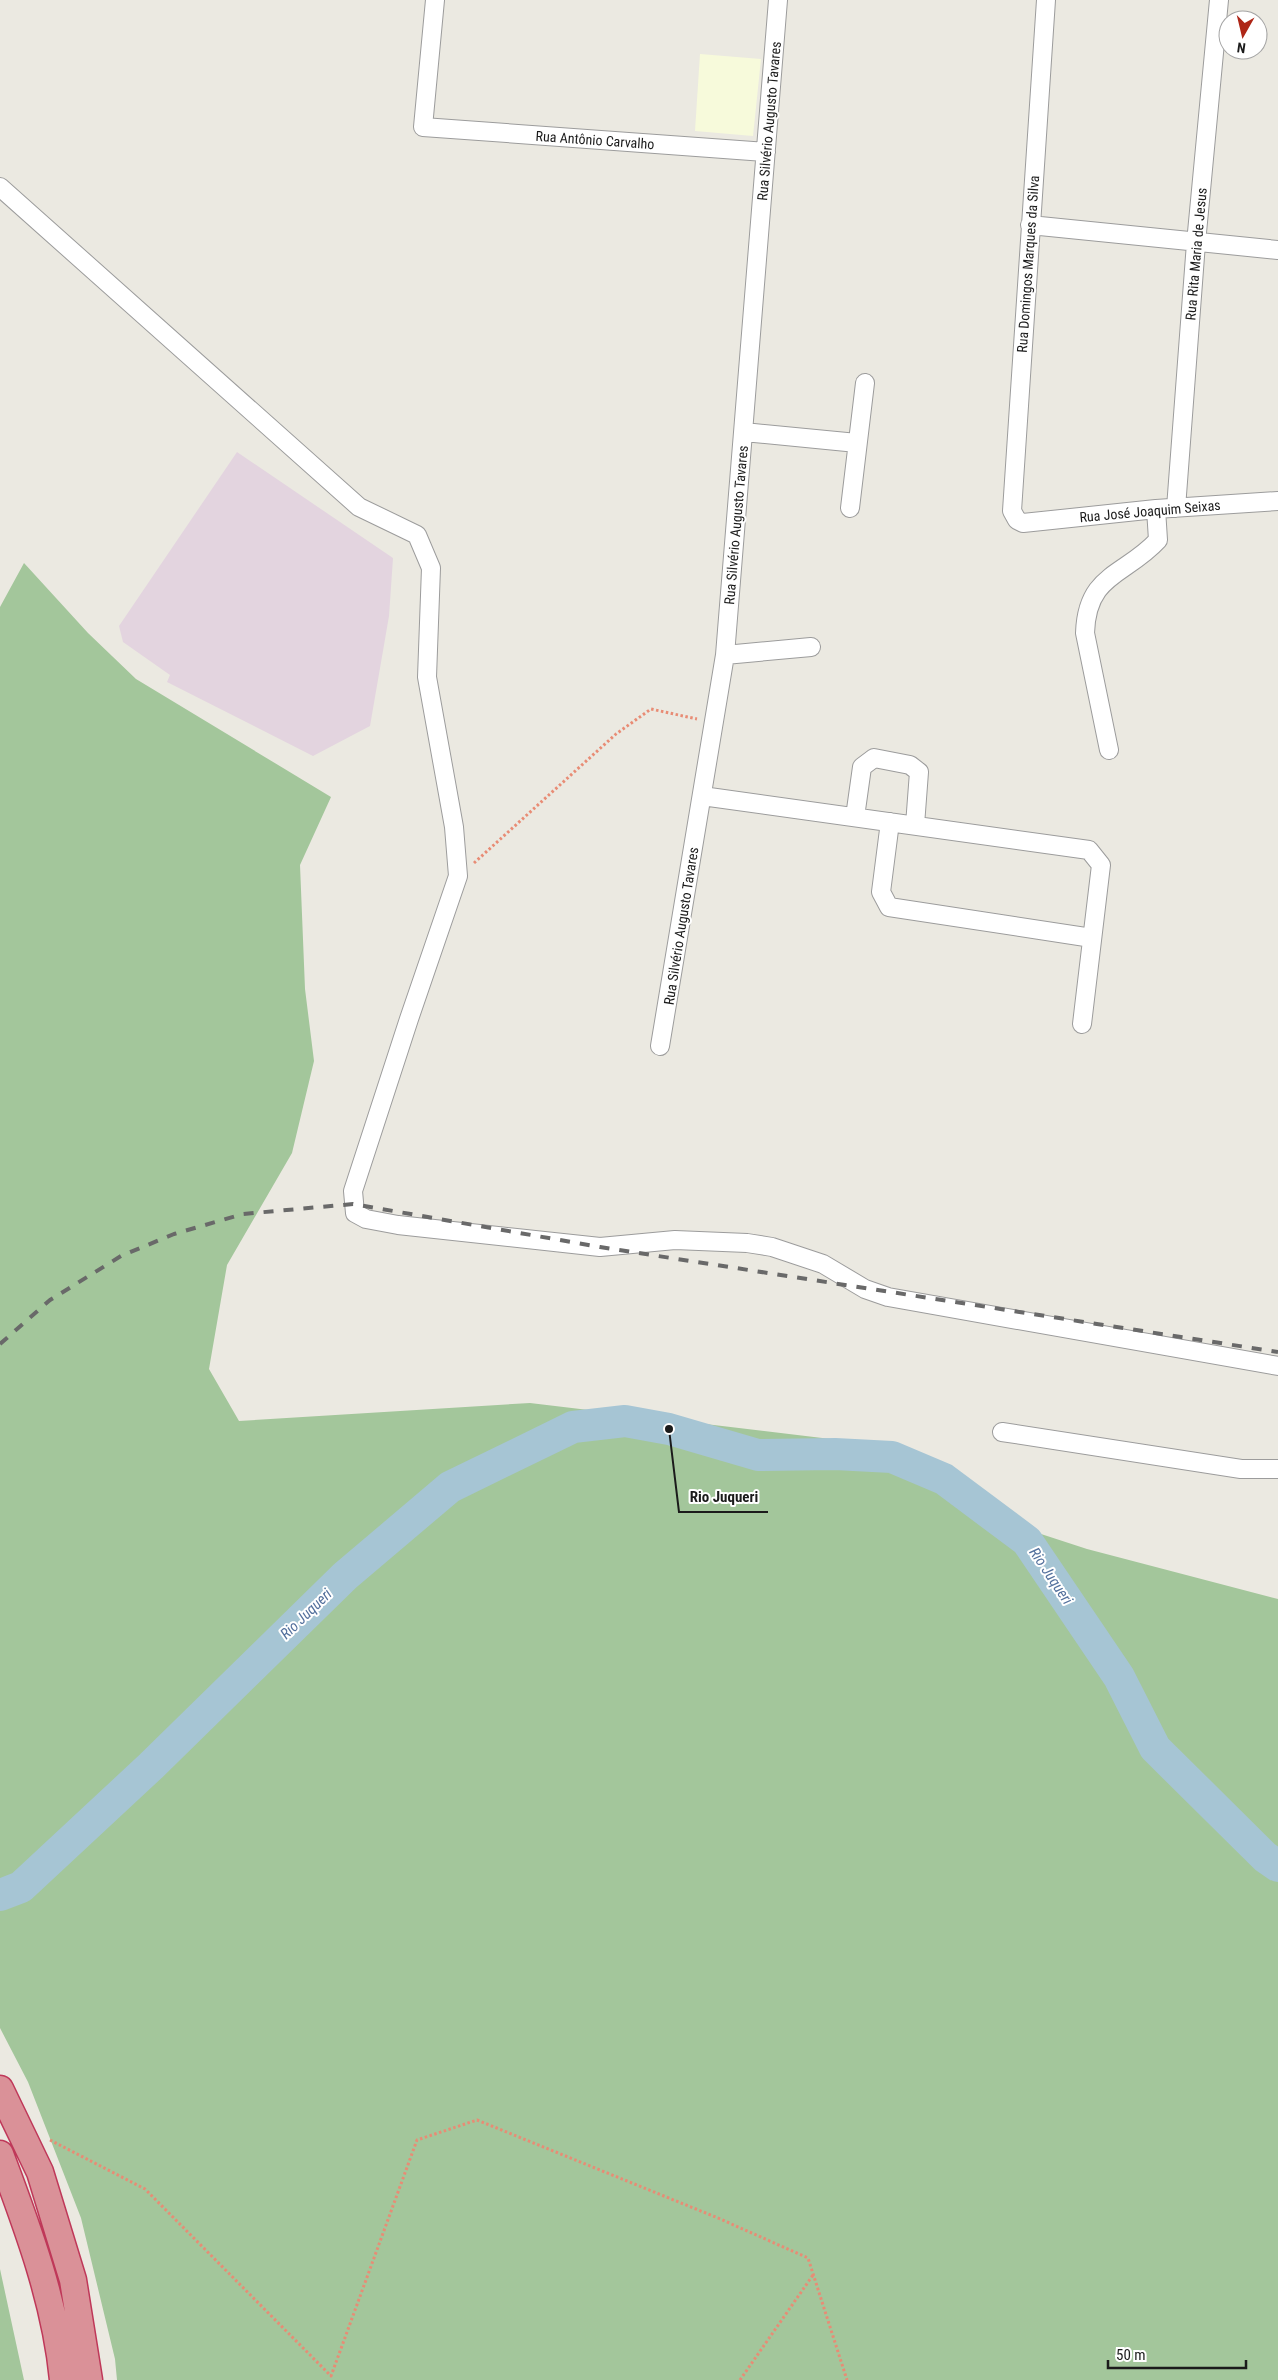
<svg xmlns="http://www.w3.org/2000/svg" width="1278" height="2380" font-family="'Roboto Condensed',sans-serif">
	<rect width="100%" height="100%" fill="#ebe9e1"/>
	<!-- industrial -->
	<path fill="#e3d4df" d="M237 452 393 558 389 616 370 726 313 756 167 682 170 675 123 642 119 626Z"/>
	<!-- education -->
	<path fill="#f7fadb" d="M700 54 761 59 753 136 695 131Z"/>
	<!-- forest -->
	<path fill="#a3c69b" d="M24 563 88 633 136 679 331 797 300 865 305 989 314 1061 292 1153 227 1265 209 1369 239 1421 530 1403 897 1447 1041 1534 1087 1549 1278 1599V2380H117L115 2359 81 2218 28 2082 0 2028V607Z
		M0 2269 24 2380H0Z"/>
	<g fill="none" stroke-linecap="round" stroke-linejoin="round">
		<!-- river -->
		<path stroke="#a6c5d4" stroke-width="32" d="M0 1895 21 1887 151 1766 345 1576 450 1487 573 1427 625 1421 669 1429 758 1455 835 1454 892 1457 944 1479 1027 1541 1119 1677 1155 1748 1265 1857 1278 1866"/>
		<defs>
			<path id="minor" d="M435 0 423 127 766 152
				M1046 0 1012 511 1017 520 1023 523 1156 509 1278 501
				M0 187 359 507 417 535 431 568 427 677 454 827 458 876 409 1019 353 1191 355 1213 366 1219 398 1225 600 1247 675 1240 747 1243 772 1247 823 1264 865 1289 888 1297 1278 1366
				M1030 225 1278 250
				M744 432 857 443
				M850 508 865 383
				M1176 508 1196 243 1219 0
				M725 655 811 647
				M1109 750 1085 633C1087 573 1125 576 1158 540L1156 509
				M702 796 1089 850 1101 865 1082 1024
				M855 817 862 767 874 758 910 765 919 772 915 825
				M890 822 881 892 889 907 1092 938
				M660 1046 725 655 778 0
				M1002 1432 1241 1469H1278"/>
			<path id="highway" d="M0 2089 40 2172 73 2280 89 2380
				M0 2154C27 2226 56 2303 63 2380"/>
		</defs>
		<!-- minor casing -->
		<use href="#minor" stroke="#9c9c9c" stroke-width="20"/>
		<!-- highway casing -->
		<use href="#highway" stroke="#bf3859" stroke-width="29"/>
		<!-- path -->
		<path stroke="#e88c75" stroke-width="3" stroke-dasharray="2.5 2.5" stroke-linecap="butt" d="M474 863 616 734 651 709 697 719
			M50 2140 145 2189 331 2376 417 2140 477 2120 718 2218 808 2258 847 2380
			M740 2380 813 2275"/>
		<!-- minor -->
		<use href="#minor" stroke="#fff" stroke-width="18"/>
		<!-- highway -->
		<use href="#highway" stroke="#da9198" stroke-width="26"/>
		<!-- rail -->
		<path stroke="#696969" stroke-width="4" stroke-dasharray="10 10" stroke-linecap="butt" d="M0 1344 50 1300 121 1256 174 1234 243 1214 353 1204 600 1247 1278 1352"/>
	</g>
	<g text-anchor="middle" stroke-width="4" stroke-linejoin="round" paint-order="stroke">
		<!-- street labels -->
		<g font-size="14" fill="#1b1b1b" stroke="#fff">
			<text transform="translate(769 121) rotate(-85)" y="5">Rua Silvério Augusto Tavares</text>
			<text transform="translate(595 140) rotate(4)" y="5">Rua Antônio Carvalho</text>
			<text transform="translate(1196 254) rotate(-85)" y="5">Rua Rita Maria de Jesus</text>
			<text transform="translate(1028 264) rotate(-86)" y="5">Rua Domingos Marques da Silva</text>
			<text transform="translate(1150 511) rotate(-5)" y="5">Rua José Joaquim Seixas</text>
			<text transform="translate(736 525) rotate(-85)" y="5">Rua Silvério Augusto Tavares</text>
			<text transform="translate(681 926) rotate(-81)" y="5">Rua Silvério Augusto Tavares</text>
		</g>
		<!-- water labels -->
		<g font-size="15" font-style="italic" fill="#54719d" stroke="#fff">
			<text transform="translate(1051 1576) rotate(56)" y="5">Rio Juqueri</text>
			<text transform="translate(306 1614) rotate(-44)" y="5">Rio Juqueri</text>
		</g>
	</g>
	<!-- callouts -->
	<path fill="none" stroke="#1b1b1b" stroke-width="2" d="M669 1429L679 1512H768"/>
	<circle fill="#1b1b1b" stroke="#fff" stroke-width="2" cx="669" cy="1429" r="5"/>
	<g font-size="15" text-anchor="middle" font-weight="bold" fill="#1b1b1b" stroke="#fff" stroke-width="4" stroke-linejoin="round" paint-order="stroke">
		<text x="724" y="1502">Rio Juqueri</text>
	</g>
	<!-- north arrow -->
	<g transform="translate(1243 35) rotate(188)"><circle r="24" fill="#ffffff" stroke="#a4a4a4"/>
	<path d="M0-4L9 19L0 12L-9 19Z" fill="#ae2617"/>
	<text y="-8" font-size="14" font-weight="bold" text-anchor="middle" fill="#1b1b1b">N</text>
	</g>
	<!-- scale -->
	<path d="M1108 2360v8h138v-8" fill="none" stroke="#1b1b1b" stroke-width="2.5"/>
	<text x="1116" y="2360" font-size="15" fill="#1b1b1b" stroke="#ffffff" stroke-width="4" paint-order="stroke">50 m</text>
</svg>
